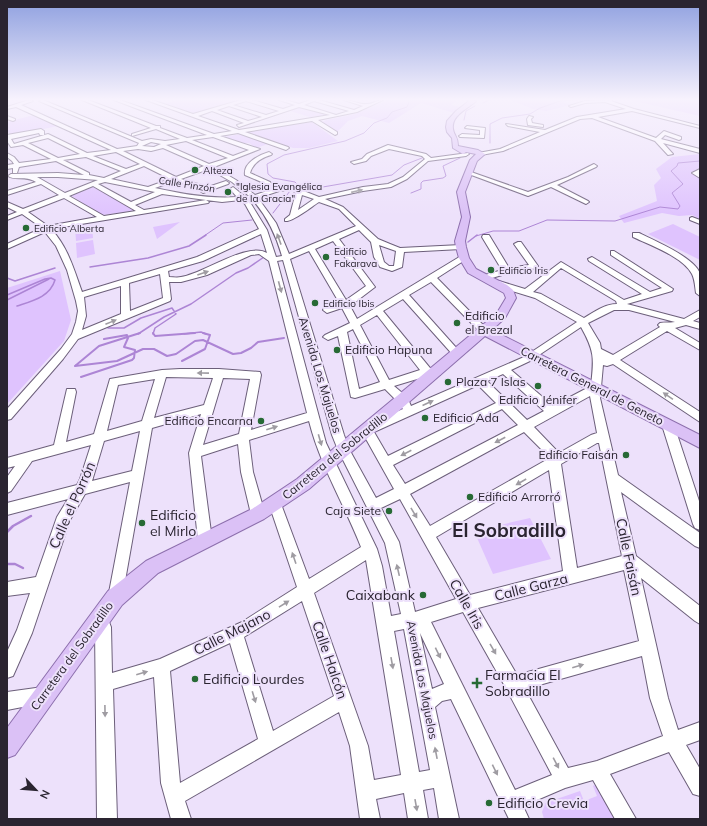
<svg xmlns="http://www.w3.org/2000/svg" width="707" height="826" font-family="Mulish,sans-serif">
	<rect width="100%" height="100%" fill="#ede1fb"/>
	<!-- green -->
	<path fill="#dfc3fe" d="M178 100H241L196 114 164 104Z
		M388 100H449L456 101 451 105 461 107 454 113 421 103 389 123 362 116 348 121 337 132 322 122 326 120 355 114Z
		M510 100H574L561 101 571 105 546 111 533 109Z
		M700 100V116L634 101 635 100Z
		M299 106 329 115 310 117 287 110Z
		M34 115 58 126 14 135 7 132V122Z
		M312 122 338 141 309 148H293L246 132Z
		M242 134 268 143V144L256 148 249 143H240L223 137Z
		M700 154V168L690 173 700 178V219L692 215 679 216 662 213 624 223 619 216 657 201 654 185 661 178 656 169 672 157Z
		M92 186 134 209 132 211 102 215 70 195Z
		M180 222 157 239 153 227Z
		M673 224 700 237V260L648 234Z
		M92 225 93 238 76 241 75 228Z
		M93 240 95 254 77 258 76 243Z
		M60 271 71 320 64 341 7 404V288Z
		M530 518 551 559 493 574 474 531Z
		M594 785 601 789 619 819H544L542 812 545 803 580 791 584 801 597 796 593 786Z"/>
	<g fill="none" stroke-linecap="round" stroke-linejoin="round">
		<!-- stream-far3 -->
		<path stroke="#ad85d5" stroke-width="1" d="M483 103 489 100
			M464 120 466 111 475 106
			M490 143V124L502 118 530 114 540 108 560 101 574 100
			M297 186 306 189 317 188 392 175 404 165 422 158
			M295 188 297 184 295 182 273 178 268 174 267 164 284 155 345 141 364 133 374 123 387 118 392 112 407 107 409 102 408 100
			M411 193 421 189V183L423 181 443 178 446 176 443 166 460 158
			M273 213 290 191
			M204 236 223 223 252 220
			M476 236 493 231H519L547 220 615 221 660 207 678 209 680 206 672 193 683 184 671 171 677 166 678 163 700 161"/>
		<!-- stream-far2 -->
		<path stroke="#ad85d5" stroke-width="1.5" d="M468 242 477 235
			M90 267 148 258 189 246 206 235
			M7 278 15 281 55 268
			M7 295 45 279 51 278 55 280C50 297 32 301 17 306
			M7 300 49 279
			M108 328H124L141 318 172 308 176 314 155 328 153 334
			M138 334 164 317 191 304 236 273 248 268 264 257
			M184 334 201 332 206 334"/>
		<!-- stream-far1 -->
		<path stroke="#ad85d5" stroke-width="2" d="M153 333 155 336 195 333
			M182 361 205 349 210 335 203 333
			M75 366 117 361 143 349H154L167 356 176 354 195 341 203 340 233 354 241 353 251 348 258 342 284 338
			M75 366 99 346 140 333
			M81 377 132 360 134 358 135 350 124 347 128 338 127 335 104 339"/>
		<!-- stream -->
		<path stroke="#ad85d5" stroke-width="2.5" d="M7 532 13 526 31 516
			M7 564H15L23 568"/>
		<defs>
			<path id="minor" d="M29 100 33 101 21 105 117 149 137 146 139 143 39 101 43 100 142 141 151 139 165 141 180 139 156 129 132 136V134L151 128 82 100H88L156 126H160V128L187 138 207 135 114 100H120L214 134 232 131 146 100H152L193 114 241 100H252L283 109 295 105 279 100H286L299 104 310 100H319L354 110 363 106 344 100C352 100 360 105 367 104 373 104 377 100 383 100L357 112 318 120 337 132V134L335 135 312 121 245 132 288 147 289 148 286 150 238 133 220 136 260 149 214 167 236 180 255 195 270 190 266 184 245 175C243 163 259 155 269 152L272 154 271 155C261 158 253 163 250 173L270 182 275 188 291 186 319 197 363 187 388 184 403 177 425 159 422 156 389 149 371 156 366 161 354 164 351 162 362 159 367 154 388 145 426 154 431 158 468 153 469 154 466 156 428 161 407 179 391 187 363 191 325 199 343 207 378 239 390 244 400 248 461 245 465 247 461 249 404 252 402 267 392 271 380 267 374 257 371 242 359 230 339 239 375 287 350 306 357 319 461 256H467L468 258 437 278 486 328 488 330 486 332H480L431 282 409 295 460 352 462 354 460 356H454L403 299 383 311 430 368 440 369 441 372 440 375 427 376 394 386 407 397 411 406 524 357 577 322 535 298 493 285 492 283 493 281H499L525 289 561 262 624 300 642 294 589 261 588 259 592 257 650 292 662 288 611 255V251H614L673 289 672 291 627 304 684 319 700 310V317L693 321 700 323V329L686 325 675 328 700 343V350L667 331 620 360 700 412V422L613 364 607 366 603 365 600 398 618 475 700 533V548L695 546 621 492 636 556 700 606V624L695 621 641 578 668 698 678 730 700 722V740L686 745 700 769V796L693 794 669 752 610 774 636 819H615L593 780 565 788 523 806 529 819H509L451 699 442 701 435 707 459 819H439L434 788 423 790 428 819H408L404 793 376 799 380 819H360L350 746 339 712 185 801 191 819H171L161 783 154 677 113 689 117 819H97L95 627 92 617 95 612 100 609 105 612 111 627 112 673 160 659 242 622 297 587 269 504 270 500 275 498 280 500 281 504 309 579 361 547C344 504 320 465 309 421L249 440 253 472 265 514 263 518 258 520 253 518 251 514 241 472 238 444 201 456 212 540 210 545 205 547 200 545 198 540 189 453 201 414 152 428 122 598 120 603 115 605 110 603 108 598 130 482 85 494 70 520 32 633 13 676 7 678V652L17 630 30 593 7 596V582L36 577 57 517 68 499 7 515V503L77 485 80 479 91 445 32 461 11 491 7 493V477L15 466 7 468V458L54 445 67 389H75L76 392 66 442 94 434 110 379 162 370 180 369H219L260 372 261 375 251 430 307 413 269 261 259 254 251 255 207 275 181 282H169L171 299 170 301 78 339 63 359 11 419 7 420V409L61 349 72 334 76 322 78 311 76 301 67 270 56 246 45 232 7 249V244L42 228 22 214 7 220V216L17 212 7 207V202L23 209 59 195 41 184 7 195V191L36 182C25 175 15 181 8 176L11 174 58 173 84 175 56 161 19 167 17 173H13V168L7 169V165L14 164 12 161 7 157V153L14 157 19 163 51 159 23 145 11 147 7 141V135L41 129 44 131V135H40L39 133 11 139 14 144 48 134 87 153 111 150 16 107 7 109V107ZM246 101 279 111 266 115 233 105ZM314 101 349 111 336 115 304 105ZM229 106 262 117 248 121 217 110ZM299 107 330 115 239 130 198 116 212 111 244 123 237 125 239 127ZM213 137 249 150 233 156 192 140ZM48 138 80 154 58 158 28 143ZM186 141 228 158 209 164 166 145ZM151 142 161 144 154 147 142 146ZM163 148 204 166 176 177 123 151 138 149 151 151ZM116 152 140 164 126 169 93 156ZM86 157 121 171 104 178 89 175V173L63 160ZM144 166 170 179 148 187 111 179ZM209 169 232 182 249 196H244L233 187 230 189 237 197C210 199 182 194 155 188L175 181 202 189 200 191 203 193 228 184 229 183 226 181 208 187 181 179ZM37 177H58L98 180 65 193ZM105 182 155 192 131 202 98 184ZM93 186 136 211 104 216 69 196ZM290 190 296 192 290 215 285 219V221C293 222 311 207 319 202L339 209 356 226 289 254 276 223 258 198 279 191ZM162 194 206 200 144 210 135 205ZM302 195 314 199 298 210ZM64 198 97 217 48 226 28 212ZM248 199H252C267 216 276 235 282 256L276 257 267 230ZM206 200 222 202 241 200 245 204 259 229 197 257 82 292C74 270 68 247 51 229L208 203 209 202ZM261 234 267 253C248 241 203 274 181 277 177 278 173 277 169 277L168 271 203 261ZM333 241 366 286 346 300 315 249ZM379 245 396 251 394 266H389L384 262ZM309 251 340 304 324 308 323 310 327 313 342 308 350 323 325 335 323 337 328 340 338 336 351 397 355 398 385 389 399 403 403 409 363 427 361 430 394 489 376 498 349 449 344 435 290 259ZM283 260 332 435 338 450 385 543 401 614 391 616 382 566 377 549 326 443 277 261ZM561 268 616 301 617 304C605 304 594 312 584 318L541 294 533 292ZM160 274 163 298 130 311 129 283ZM121 286V314L82 330 86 316 84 297ZM614 310H629L675 322C669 323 665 322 660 323L658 325 660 327 613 355 601 349 600 343 588 323ZM377 315 420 370 389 380 360 325ZM581 327C595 352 594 358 591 386L553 406 511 370 530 361ZM353 329 380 382 359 389 347 332ZM503 374 544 411 527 420 487 381ZM166 377 213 378 204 405 154 418ZM223 378 250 379 239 434 203 445ZM155 379 142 421 107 431 118 385ZM478 385 496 403 388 456 374 432ZM590 396 597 433 591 435 559 453 534 427ZM502 409 518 425 405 484 393 465ZM140 431 132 471 92 481 104 441ZM524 432 547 455 548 459 430 526 410 494ZM597 443H599L622 556 577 568 561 464ZM549 470 563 571 470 595 436 537ZM400 499 456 599 415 612 399 542 381 508ZM366 560 401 775 374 780 368 746 314 593ZM624 570 639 641 517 675 478 608ZM302 601 334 696 273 731 244 637ZM463 612 507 690 552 775 515 790 431 622ZM404 629 430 770 419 772 394 631ZM420 633 444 684 432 689ZM230 643 258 739 180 783 170 671ZM642 656 650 698 663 736 597 761 568 768 525 689Z
				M612 100 611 101 634 109 700 126V128L632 111 598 117 656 138 664 131 681 137V139L679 140 665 135 661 139 700 149V153L663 143 673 154 668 155 655 141 592 118 580 119 503 151 481 155 478 153 500 149 540 132 508 126 506 124 545 130 577 117 626 109 605 102 585 103 571 107 569 106 585 101Z
				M7 116 15 119V120L13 121 7 119Z
				M529 116 533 117 531 119 532 123 543 125V127L528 125 527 119Z
				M467 126 485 128 484 138 460 137 459 136 462 134 480 135V130L465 128Z
				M594 164 597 166 596 167 557 185 588 201 589 202 586 204 551 187 528 196 466 173 471 172 528 192 568 177Z
				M700 169V178L692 173Z
				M692 217 700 220V224L690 220V218Z
				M633 233H639C653 240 696 258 700 274 702 280 700 289 700 296L696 293C695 287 695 280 692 274 683 257 650 245 633 237Z
				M483 235H489L509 268 529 265 514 244 518 242H521L538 266 537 268 509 273 485 280H482V276L502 270 482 237Z
				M668 421 672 422 674 425 700 504V530L695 528 693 524 662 425 664 422Z
				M43 687 49 689 51 695 49 701 43 703 7 710V692Z"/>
			<path id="major" d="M468 100 476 101C468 109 451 115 453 129 454 136 458 136 458 146L478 150 485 154 477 161 465 192 470 217 465 241 466 247 469 258 476 269 507 285 513 290 516 298 505 318 492 330 700 435V448L485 336 309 489 264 519 158 573 122 605 15 755 7 758V728L108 591 146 561 252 509 297 479 497 313 506 298 504 293 468 273 459 258 456 247 455 241 462 217 457 192 470 160 476 154 466 152 463 154 453 148 452 138 447 132 446 127 447 121 456 111 469 101Z"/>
		</defs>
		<!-- minor casing -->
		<use href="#minor" stroke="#6c5f7a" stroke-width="2"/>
		<!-- major casing -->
		<use href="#major" stroke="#8d6fad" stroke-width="2"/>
		<!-- minor -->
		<use href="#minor" fill="#fff" fill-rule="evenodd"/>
		<!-- major -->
		<use href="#major" fill="#dbc1f6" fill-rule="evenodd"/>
	</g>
	<!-- one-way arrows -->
	<defs><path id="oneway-solid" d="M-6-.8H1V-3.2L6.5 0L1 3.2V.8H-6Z"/></defs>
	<g fill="#9f9ca2">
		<use href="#oneway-solid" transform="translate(357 191) rotate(-13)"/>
		<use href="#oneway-solid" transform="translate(279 239) rotate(-110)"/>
		<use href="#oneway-solid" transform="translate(203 273) rotate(-19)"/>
		<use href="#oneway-solid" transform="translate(280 287) rotate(75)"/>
		<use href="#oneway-solid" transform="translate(111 322) rotate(-22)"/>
		<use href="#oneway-solid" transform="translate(203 373) rotate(-179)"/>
		<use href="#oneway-solid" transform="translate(668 396) rotate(-146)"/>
		<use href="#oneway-solid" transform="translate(428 403) rotate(-24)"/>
		<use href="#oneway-solid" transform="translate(272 428) rotate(-18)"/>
		<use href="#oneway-solid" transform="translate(320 440) rotate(74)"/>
		<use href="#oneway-solid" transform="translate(500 440) rotate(152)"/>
		<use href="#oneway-solid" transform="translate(406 453) rotate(153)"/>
		<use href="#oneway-solid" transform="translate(521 482) rotate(150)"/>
		<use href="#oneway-solid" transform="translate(414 513) rotate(59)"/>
		<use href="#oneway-solid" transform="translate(294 558) rotate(-109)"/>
		<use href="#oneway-solid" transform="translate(398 570) rotate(-103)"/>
		<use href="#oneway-solid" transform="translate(284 604) rotate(-32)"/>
		<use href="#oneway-solid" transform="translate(493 649) rotate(60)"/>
		<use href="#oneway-solid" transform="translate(438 653) rotate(64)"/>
		<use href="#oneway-solid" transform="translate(392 663) rotate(80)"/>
		<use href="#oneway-solid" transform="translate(578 666) rotate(-16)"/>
		<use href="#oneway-solid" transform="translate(142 673) rotate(-16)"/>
		<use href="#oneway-solid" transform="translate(254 697) rotate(73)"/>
		<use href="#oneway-solid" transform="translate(105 711) rotate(89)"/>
		<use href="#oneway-solid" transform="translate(436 753) rotate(-101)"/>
		<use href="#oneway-solid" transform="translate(556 763) rotate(62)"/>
		<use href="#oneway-solid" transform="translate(495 770) rotate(64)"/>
		<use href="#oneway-solid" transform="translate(416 805) rotate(80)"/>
	</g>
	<!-- sky -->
	<linearGradient id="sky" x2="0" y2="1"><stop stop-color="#90a1e0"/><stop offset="0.46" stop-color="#f7f2fd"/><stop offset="1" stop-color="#f7f2fd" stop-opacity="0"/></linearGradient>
	<rect width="707" height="216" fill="url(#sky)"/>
	<!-- markers -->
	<g fill="#276a35" stroke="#ede1fb" stroke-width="1.5">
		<circle cx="195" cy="170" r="4"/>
		<circle cx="228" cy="192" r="4"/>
		<circle cx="26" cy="228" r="4"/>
		<circle cx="326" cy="257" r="4"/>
		<circle cx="491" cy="270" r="4"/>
		<circle cx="315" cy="303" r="4"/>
		<circle cx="457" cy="323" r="4"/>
		<circle cx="337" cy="350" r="4"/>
		<circle cx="448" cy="382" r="4"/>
		<circle cx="538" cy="386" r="4"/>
		<circle cx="425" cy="418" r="4"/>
		<circle cx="261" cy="421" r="4"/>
		<circle cx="626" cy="455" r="4"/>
		<circle cx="470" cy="497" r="4"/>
		<circle cx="389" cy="511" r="4"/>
		<circle cx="142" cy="523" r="4"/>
		<circle cx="423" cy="595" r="4"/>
		<circle cx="195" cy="679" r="4"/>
		<path d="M475 677h4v4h4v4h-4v4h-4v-4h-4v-4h4z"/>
		<circle cx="489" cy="803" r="4"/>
	</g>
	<g text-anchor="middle" stroke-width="4" stroke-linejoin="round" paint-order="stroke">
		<!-- far-poi labels -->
		<g font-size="10" fill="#2a2430" stroke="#ede1fb" text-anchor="start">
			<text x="203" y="174">Alteza</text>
			<text x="236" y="190">"Iglesia Evangélica<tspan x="236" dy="12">de la Gracia"</tspan></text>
			<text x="34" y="232">Edificio Alberta</text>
			<text x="334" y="255">Edificio<tspan x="334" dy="12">Fakarava</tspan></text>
			<text x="499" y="274">Edificio Iris</text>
			<text x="323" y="307">Edificio Ibis</text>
		</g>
		<!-- far-street labels -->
		<g font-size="10" fill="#2a2430" stroke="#ede1fb">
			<text transform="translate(187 184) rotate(9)" y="4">Calle Pinzón</text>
		</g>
		<!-- poi labels -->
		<g font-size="12" fill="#2a2430" stroke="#ede1fb" text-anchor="start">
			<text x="465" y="320">Edificio<tspan x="465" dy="14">el Brezal</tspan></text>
			<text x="345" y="354">Edificio Hapuna</text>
			<text x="456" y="386">Plaza 7 Islas</text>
			<text x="538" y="404" text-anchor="middle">Edificio Jénifer</text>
			<text x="433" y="422">Edificio Ada</text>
			<text x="253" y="425" text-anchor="end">Edificio Encarna</text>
			<text x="618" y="459" text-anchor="end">Edificio Faisán</text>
			<text x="478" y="501">Edificio Arrorró</text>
			<text x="381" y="515" text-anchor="end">Caja Siete</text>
		</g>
		<!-- street labels -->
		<g font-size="12" fill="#2a2430" stroke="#ede1fb">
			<text transform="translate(320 375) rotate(73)" y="4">Avenida Los Majuelos</text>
			<text transform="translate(592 386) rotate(27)" y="4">Carretera General de Geneto</text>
			<text transform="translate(335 456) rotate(-39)" y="4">Carretera del Sobradillo</text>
			<text transform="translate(72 656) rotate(-54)" y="4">Carretera del Sobradillo</text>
			<text transform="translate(422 680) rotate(79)" y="4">Avenida Los Majuelos</text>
		</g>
		<!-- near-street labels -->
		<g font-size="14" fill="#2a2430" stroke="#ede1fb">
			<text transform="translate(72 505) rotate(-66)" y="5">Calle el Porrón</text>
			<text transform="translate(629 557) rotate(78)" y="5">Calle Faisán</text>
			<text transform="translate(531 587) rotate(-14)" y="5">Calle Garza</text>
			<text transform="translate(467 604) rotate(60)" y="5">Calle Iris</text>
			<text transform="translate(232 632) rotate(-27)" y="5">Calle Majano</text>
			<text transform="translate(330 660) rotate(71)" y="5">Calle Halcón</text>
		</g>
		<!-- near-poi labels -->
		<g font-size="14" fill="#2a2430" stroke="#ede1fb" text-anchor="start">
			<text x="150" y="520">Edificio<tspan x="150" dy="16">el Mirlo</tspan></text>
			<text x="415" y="600" text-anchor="end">Caixabank</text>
			<text x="485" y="680">Farmacia El<tspan x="485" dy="16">Sobradillo</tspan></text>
			<text x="203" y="684">Edificio Lourdes</text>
			<text x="497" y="808">Edificio Crevia</text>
		</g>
		<!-- near-district labels -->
		<g font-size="19" font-weight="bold" fill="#2a2430" stroke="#ede1fb">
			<text x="509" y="537">El Sobradillo</text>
		</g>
	</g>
	<!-- border -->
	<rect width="707" height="826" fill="none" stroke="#2a2430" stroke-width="16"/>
	<!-- north arrow -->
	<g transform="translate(36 790) rotate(116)" stroke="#ede1fb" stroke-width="3" paint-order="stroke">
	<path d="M0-3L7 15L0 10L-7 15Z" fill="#2a2430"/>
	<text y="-6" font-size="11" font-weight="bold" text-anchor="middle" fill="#2a2430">N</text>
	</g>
</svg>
